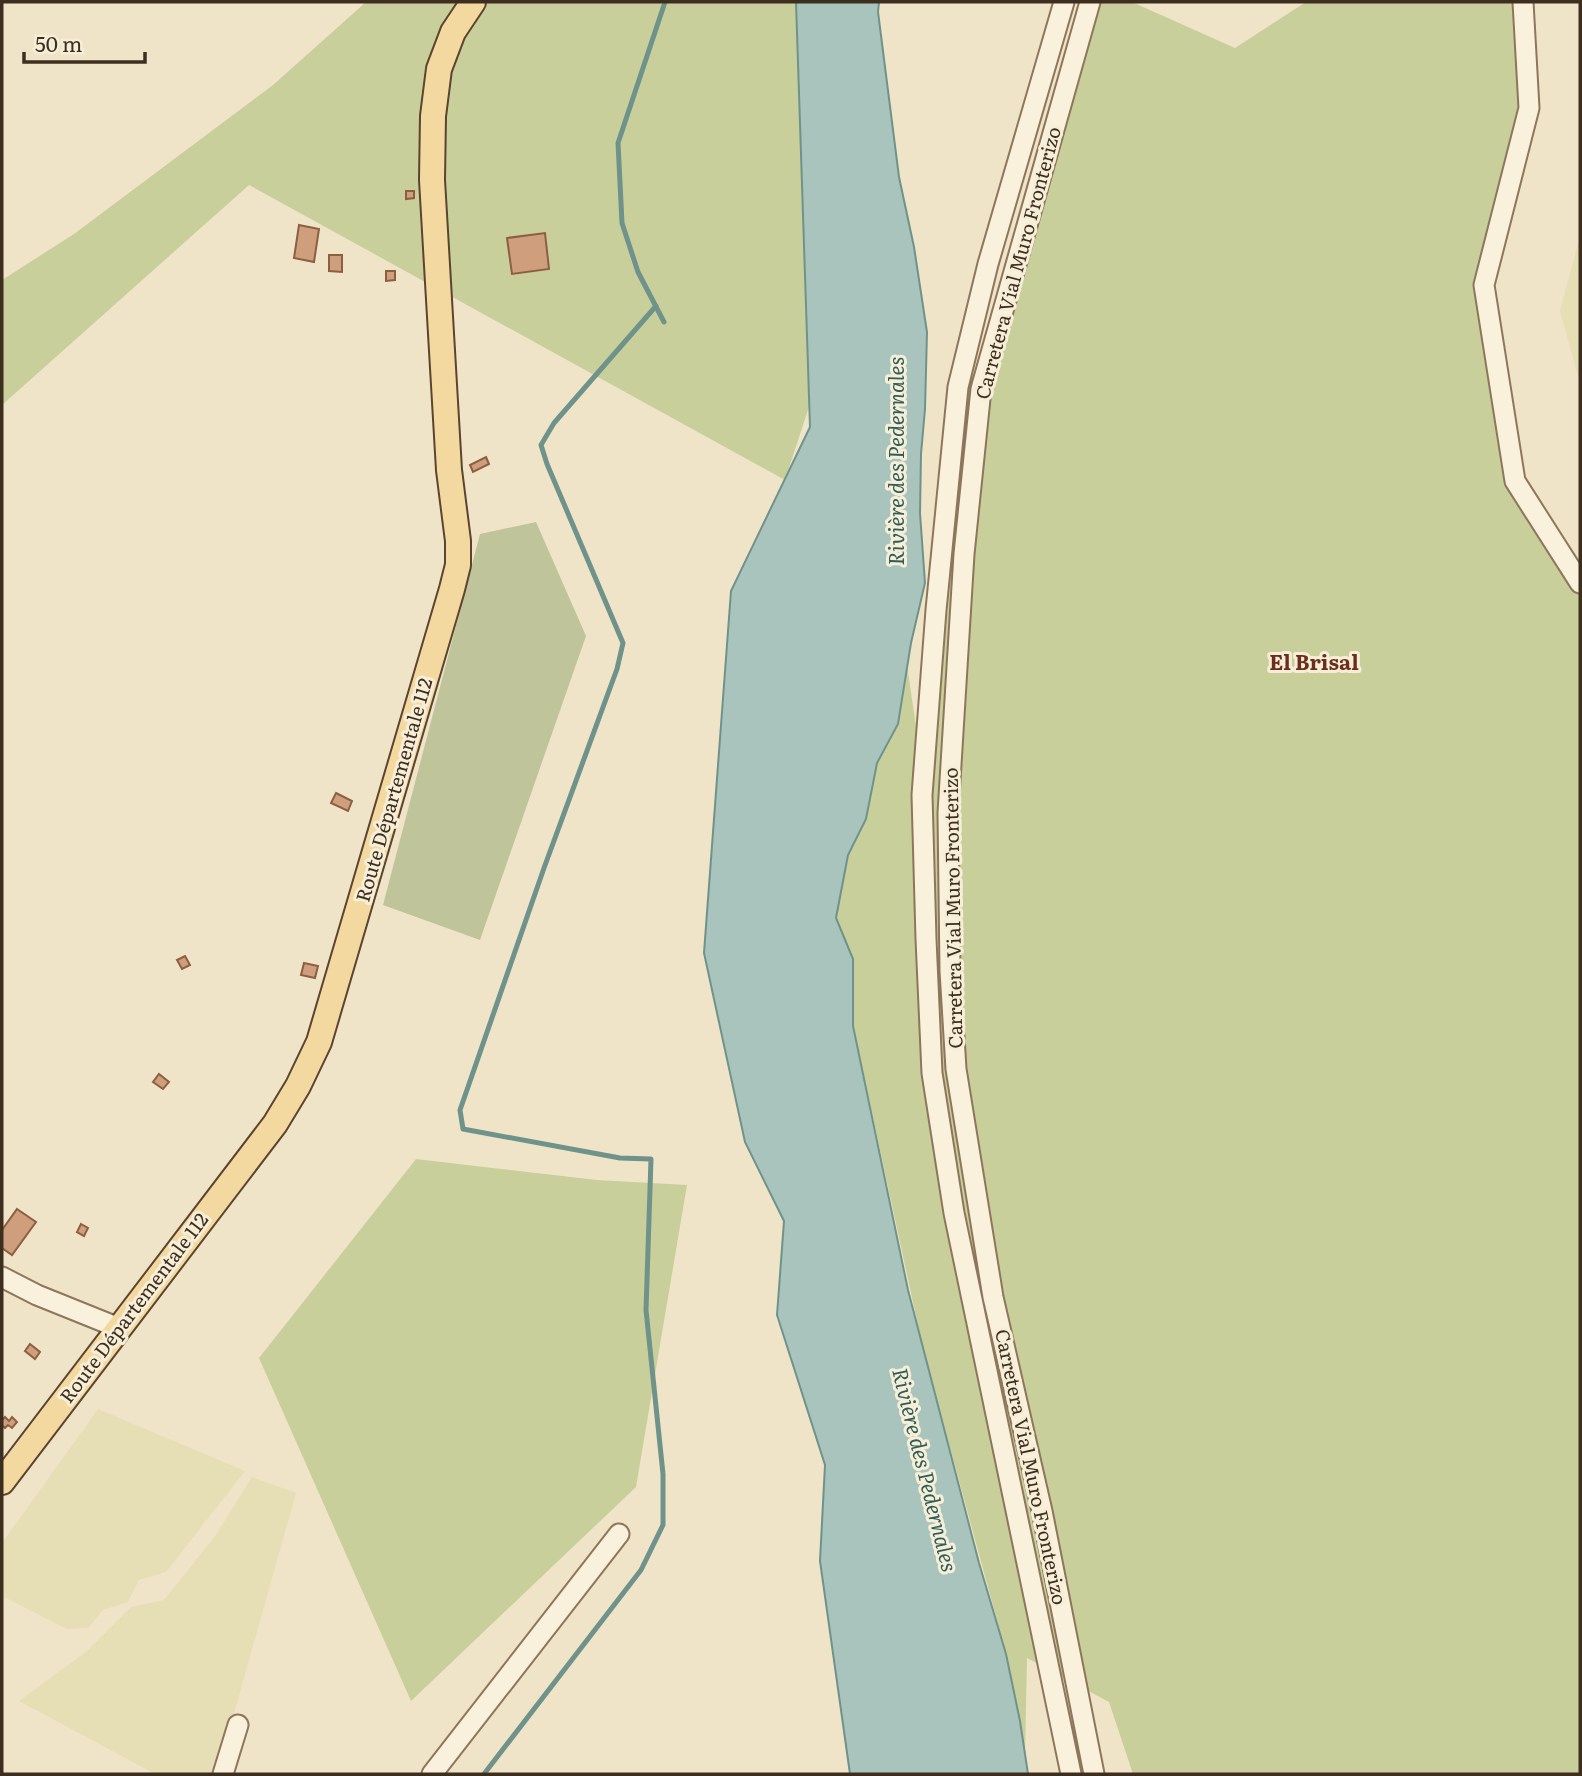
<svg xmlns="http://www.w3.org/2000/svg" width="1582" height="1776" font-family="Literata,serif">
	<rect width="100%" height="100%" fill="#f0e4c8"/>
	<!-- farmland -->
	<path fill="#e6deb5" d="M1580 236V383L1560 311Z
		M98 1409 245 1471 166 1572 139 1580 128 1602 103 1610 88 1628 67 1629 2 1596V1543Z
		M252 1477 296 1493 217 1774H155L19 1701 87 1651 131 1607 164 1600 216 1535Z"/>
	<!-- green -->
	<path fill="#c9cf9b" d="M366 2H796L809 407 785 480 249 185 2 405V280L74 234 273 85Z
		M1090 2H1132L1235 48 1306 2H1523L1529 108 1484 286 1515 481 1580 566V1774H1133L1109 1702 1027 1658 1025 1754 1002 1639 922 1344 853 1025V959L836 918 848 855 866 818 877 763 898 722 907 665 918 740 937 602Z
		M416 1159 597 1180 687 1185 636 1487 411 1701 259 1358Z"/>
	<!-- cemetery -->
	<path fill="#bfc49a" d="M536 522 586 636 480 940 383 905 480 534Z"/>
	<!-- water -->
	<path fill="#a9c4bc" stroke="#6f938a" stroke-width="2" d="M796 2H879L878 12 899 177 914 247 927 332 925 409 921 454 920 513 925 583 911 643 898 724 877 763 866 819 848 855 836 918 853 959V1026L908 1290 979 1563 1006 1654 1020 1721 1028 1774H850L820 1561 825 1465 777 1315 784 1221 745 1142 704 953 731 591 810 427Z"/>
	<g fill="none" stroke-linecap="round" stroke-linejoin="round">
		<!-- stream -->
		<path stroke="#6f938a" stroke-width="5" d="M664 322 638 272 622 223 618 143 665 2
			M484 1774 641 1570 663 1525V1474L646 1310 651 1159 620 1158 463 1129 460 1110 544 868 617 669 623 643 547 464 541 445 554 423 656 306"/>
	</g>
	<!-- building -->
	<path fill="#cf9f7d" stroke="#8d5f41" stroke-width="2" d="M406 191H414V198L406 199Z
		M299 225 319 229 314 262 294 258Z
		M545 233 549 269 512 274 507 238Z
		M329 255H342V272L329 271Z
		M386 271H395V280L386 281Z
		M486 457 489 464 473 472 470 465Z
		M336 793 352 801 348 811 331 803Z
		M185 956 190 965 182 969 177 960Z
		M304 963 318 966 315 978 301 975Z
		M159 1074 169 1082 163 1089 153 1082Z
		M17 1209 36 1222 12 1255 2 1248V1230Z
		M81 1224 88 1228 84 1236 77 1232Z
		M30 1344 40 1352 35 1359 25 1351Z
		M5 1417 9 1421 12 1417 17 1422 12 1428 8 1425 5 1428 2 1425V1420Z"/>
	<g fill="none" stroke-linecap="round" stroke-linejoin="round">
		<defs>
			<path id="minor" d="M1064 2 988 264 958 387 936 610 922 795 926 939 932 1073 954 1213 1071 1774
				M1090 2 981 389 964 554 948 813 950 971 956 1069 993 1297 1042 1511 1094 1774
				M1523 2 1529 108 1484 285 1515 481 1580 583
				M2 1277 37 1295 119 1328
				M223 1774 238 1725
				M432 1774 619 1534"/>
			<path id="major" d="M2 1482 275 1124 298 1086 319 1042 452 589 458 565V541L449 470 432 180 433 116 439 69 453 32 473 2"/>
		</defs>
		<!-- minor casing -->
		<use href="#minor" stroke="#8d765c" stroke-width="23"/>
		<!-- major casing -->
		<use href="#major" stroke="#5b4430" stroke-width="28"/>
		<!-- minor -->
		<use href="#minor" stroke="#faf1dc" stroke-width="19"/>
		<!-- major -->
		<use href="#major" stroke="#f3d9a0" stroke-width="24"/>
	</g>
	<g text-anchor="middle" stroke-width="6" stroke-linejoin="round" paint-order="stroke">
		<!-- street labels -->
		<g font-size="19" fill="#3d2e20" stroke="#f7eed8">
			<text transform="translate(1018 263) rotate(-75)" y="7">Carretera Vial Muro Fronterizo</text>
			<text transform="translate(394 790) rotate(-74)" y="7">Route Départementale 112</text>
			<text transform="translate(953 908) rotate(-91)" y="7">Carretera Vial Muro Fronterizo</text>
			<text transform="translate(134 1308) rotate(-53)" y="7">Route Départementale 112</text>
			<text transform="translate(1031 1467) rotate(78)" y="7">Carretera Vial Muro Fronterizo</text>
		</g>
		<!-- water labels -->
		<g font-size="21" font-style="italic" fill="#2f5d5a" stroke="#f7eed8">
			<text transform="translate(897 461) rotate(-90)" y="7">Rivière des Pedernales</text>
			<text transform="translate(924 1470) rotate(76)" y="7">Rivière des Pedernales</text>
		</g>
		<!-- neighbourhood labels -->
		<g font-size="21" font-weight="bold" fill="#6b2e1e" stroke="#f7eed8">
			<text x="1314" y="670">El Brisal</text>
		</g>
	</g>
	<!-- border -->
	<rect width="1582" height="1776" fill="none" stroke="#3d2e20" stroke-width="7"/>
	<!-- scale -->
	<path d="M24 52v10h121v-10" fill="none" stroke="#3d2e20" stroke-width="3.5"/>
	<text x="35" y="52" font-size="21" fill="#3d2e20" stroke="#f7eed8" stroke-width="5" paint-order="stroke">50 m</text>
</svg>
